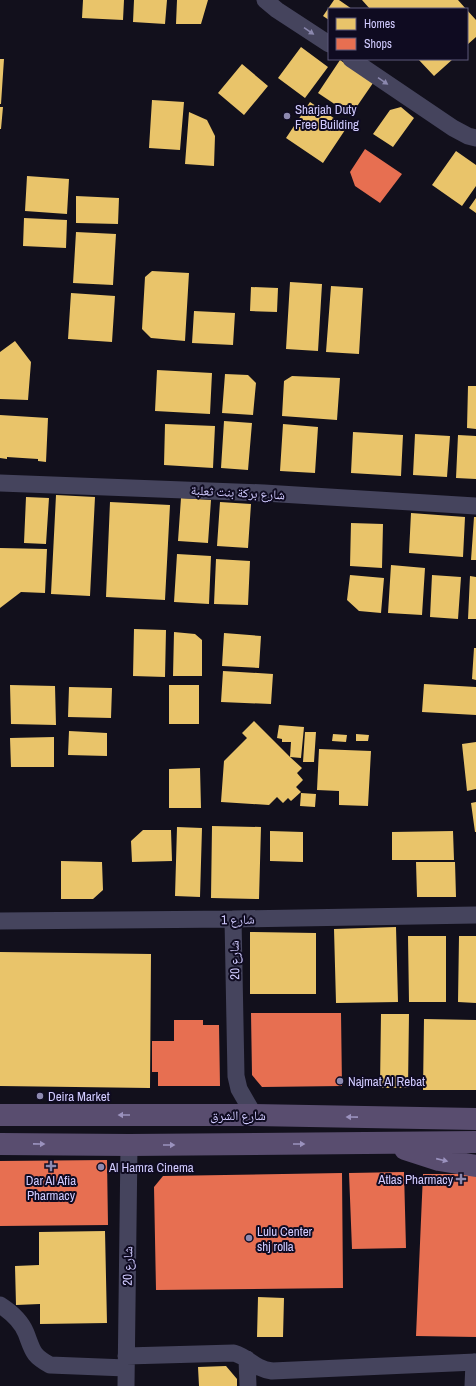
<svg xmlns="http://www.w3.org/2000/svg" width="476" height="1386" font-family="'Archivo Narrow','Noto Naskh Arabic',sans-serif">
	<rect width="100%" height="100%" fill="#12101c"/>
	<!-- homes -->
	<path fill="#e9c46a" d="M83 0H124L123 20 82 18Z
		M134 0H167L165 24 133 22Z
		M177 0H208L201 24H176Z
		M334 0H339L352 9H329V20L323 16Z
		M362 0H458L466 9H370Z
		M467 10 476 20V37L467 45Z
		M301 47 328 67 305 98 278 78Z
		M0 59H4L1 104H0Z
		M418 59H453L434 76Z
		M340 60 373 83 351 115 318 93Z
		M242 64 268 86 244 115 218 93Z
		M152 100 184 102 180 150 149 148Z
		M310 102 347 127 323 163 286 138Z
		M0 107H3L1 129H0Z
		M401 107 414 118 393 147 373 134 390 110Z
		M189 112 207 120 215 136 214 166 185 164Z
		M456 151 476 165V186L462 206 432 185Z
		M27 176 69 179 67 214 25 211Z
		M76 196 119 198 118 224 76 223Z
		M476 198V213L469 208Z
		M24 218 67 220 66 248 23 246Z
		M76 232 116 234 113 285 73 283Z
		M152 271 189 273 185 341 151 338 142 329 145 277Z
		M290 282 322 284 318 351 286 349Z
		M331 286 363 288 359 354 326 352Z
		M251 287 278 288 277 312 250 311Z
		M71 293 115 296 112 342 68 339Z
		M194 311 235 313 233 345 192 343Z
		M15 341 31 362 28 400 0 399V352Z
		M157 370 212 373 210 414 155 411Z
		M225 374 248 375 256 383 253 415 222 413Z
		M292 376 340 378 337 420 282 416 284 381Z
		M468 386H476V429L467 428Z
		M0 415 48 418 46 462 38 461V459L7 457V459L0 458Z
		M224 421 252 423 248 470 221 468Z
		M165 424 215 426 213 468 164 465Z
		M283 424 318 427 315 473 280 471Z
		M353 432 403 435 401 476 351 473Z
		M415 434 450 436 447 477 413 475Z
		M458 435 476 436V479L456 478Z
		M56 495 95 497 90 596 51 594Z
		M26 497 49 498 46 544 24 543Z
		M181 498 211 500 208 543 178 541Z
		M110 502 170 505 165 600 106 597Z
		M220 502 251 504 248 548 217 546Z
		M411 513 465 517 463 557 409 553Z
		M474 517H476V560H471Z
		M351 523 383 524 382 568 350 566Z
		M0 548 47 549 45 593 21 592 0 608Z
		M177 554 211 556 209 604 174 602Z
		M216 559 250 561 248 605 214 604Z
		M391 565 425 568 422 615 388 613Z
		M350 575 384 578 381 613 359 611 347 600Z
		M432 575 461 577 458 619 430 617Z
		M470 576 476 577V619H468Z
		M134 629 166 630 165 677 133 676Z
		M174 632 195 634 202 640V676H173Z
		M224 633 261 636 259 668 222 666Z
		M474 648H476V680L472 679Z
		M223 671 273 674 271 704 221 702Z
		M424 684 476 687V715L422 712Z
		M10 685 55 686 56 725 11 724Z
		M169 685H199V724H169Z
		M69 687 112 688 111 718 68 717Z
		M254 721 290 757 291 742H282V739L277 738 279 725 304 727 301 758 290 757 302 768 297 773 303 780 296 787 301 792 291 801 288 798 283 803 277 797 269 805 221 802 224 761 247 738 242 733Z
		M69 731 107 733V756L68 755Z
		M305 732H316L314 762H303Z
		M333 734 347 735 346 742 332 741Z
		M356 734 369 735 368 741H356Z
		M54 737V767H11L10 738Z
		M476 742V789L467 791 462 744Z
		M319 749 371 751 368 806 339 805V791L317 790Z
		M200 768 201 808H169V769Z
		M301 793 316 794 315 807 300 806Z
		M476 802V832H475L471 803Z
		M212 826 261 827 259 899 211 898Z
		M177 827 202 828 200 897 175 896Z
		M143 830H171L172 861 132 862 131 841Z
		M270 831 303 832V862L270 861Z
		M453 831 454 860H392V832Z
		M61 861 102 862 103 890 93 899H61Z
		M416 862H455L456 897H417Z
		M396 927 398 1002 336 1003 334 929Z
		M250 932 316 933V994H250Z
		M408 936H446V1002H409Z
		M459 936H476V1003L458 1002Z
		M0 952 151 954 150 1088 0 1086Z
		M381 1014H409L408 1088H380Z
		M424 1019 476 1020V1090H423Z
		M105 1231 107 1323 40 1324V1304L16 1305 15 1266 39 1265V1232Z
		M258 1297 284 1298 283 1337H257Z
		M226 1366 237 1379V1386H199L198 1367Z"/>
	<!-- shops -->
	<path fill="#e76f51" d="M365 149 402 174 380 203 355 186 350 172Z
		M251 1013H341L342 1086 262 1087 252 1075Z
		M174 1020H203V1025H219L220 1086H158V1072H152V1041H174Z
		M107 1160 108 1225 0 1226V1161Z
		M404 1172 406 1248 352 1249 349 1173Z
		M342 1173 343 1288 156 1290 154 1187 163 1176Z
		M423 1174H476V1337L416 1336Z"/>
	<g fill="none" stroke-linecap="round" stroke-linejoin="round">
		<!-- minor -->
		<path stroke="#45445d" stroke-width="17" d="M265 0 277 10 329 44
			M351 59 453 128 468 136 476 138
			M0 483 264 493 476 506
			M233 919 236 1076 239 1089 254 1115
			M0 921 233 919 476 915
			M0 1305C11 1312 21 1321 26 1333 33 1351 32 1355 50 1365L126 1368
			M126 1356 234 1353C250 1358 253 1368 272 1371L476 1362
			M247 1359 248 1386
			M126 1386 129 1145
			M473 1386 474 1362"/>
		<!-- primary -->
		<path stroke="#594d6f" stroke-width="22" d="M0 1115H254L476 1119
			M0 1144 129 1145 476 1142
			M405 1149 439 1160 476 1166"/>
	</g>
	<!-- one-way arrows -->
	<defs><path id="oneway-solid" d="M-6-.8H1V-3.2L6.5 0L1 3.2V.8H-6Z"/></defs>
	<g fill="#8b88ae">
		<use href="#oneway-solid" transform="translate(309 31) rotate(34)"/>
		<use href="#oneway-solid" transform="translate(383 81) rotate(34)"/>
	</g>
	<g fill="#9b92be">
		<use href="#oneway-solid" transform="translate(124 1115) rotate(180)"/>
		<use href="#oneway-solid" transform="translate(352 1117) rotate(-179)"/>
		<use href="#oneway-solid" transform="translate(39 1144) rotate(1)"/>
		<use href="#oneway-solid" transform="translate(299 1144)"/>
		<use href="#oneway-solid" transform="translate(169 1145)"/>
		<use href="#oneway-solid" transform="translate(442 1160) rotate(13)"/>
	</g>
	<!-- markers -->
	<g fill="#8e8ab0" stroke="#0f0b21" stroke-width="1.5">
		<circle cx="287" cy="116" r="4"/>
		<circle cx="340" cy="1081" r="4"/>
		<circle cx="40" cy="1096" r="4"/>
		<path d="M49 1160h4v4h4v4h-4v4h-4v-4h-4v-4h4z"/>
		<circle cx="101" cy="1167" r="4"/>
		<path d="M459 1173h4v4h4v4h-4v4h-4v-4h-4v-4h4z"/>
		<circle cx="249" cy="1238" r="4"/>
	</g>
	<g text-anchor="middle" stroke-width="4" stroke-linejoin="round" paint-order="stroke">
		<!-- poi labels -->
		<g font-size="13" fill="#d1cbff" stroke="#0f0b21" text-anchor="start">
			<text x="295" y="114">Sharjah Duty<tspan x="295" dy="15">Free Building</tspan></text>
			<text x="348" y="1086">Najmat Al Rebat</text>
			<text x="48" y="1101">Deira Market</text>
			<text x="109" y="1172">Al Hamra Cinema</text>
			<text x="453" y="1184" text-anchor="end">Atlas Pharmacy</text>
			<text x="51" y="1185" text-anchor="middle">Dar Al Afia<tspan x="51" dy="15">Pharmacy</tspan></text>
			<text x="257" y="1236">Lulu Center<tspan x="257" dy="15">shj rolla</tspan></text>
		</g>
		<!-- street labels -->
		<g font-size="13" fill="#d1cbff" stroke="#0f0b21">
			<text transform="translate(238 492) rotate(3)" y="5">شارع بركة بنت ثعلبة</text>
			<text transform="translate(238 919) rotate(-1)" y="5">شارع 1</text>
			<text transform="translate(234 960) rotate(-91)" y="5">شارع 20</text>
			<text x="238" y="1120">شارع الشرق</text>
			<text transform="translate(127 1266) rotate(-89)" y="5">شارع 20</text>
		</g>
	</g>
	<!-- legend -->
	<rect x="328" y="8" width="140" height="52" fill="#0f0b21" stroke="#5d587a"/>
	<rect x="336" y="18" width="20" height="12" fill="#e9c46a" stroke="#5d587a"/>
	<text x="364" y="28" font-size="12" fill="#d1cbff">Homes</text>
	<rect x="336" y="38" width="20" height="12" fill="#e76f51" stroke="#5d587a"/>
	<text x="364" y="48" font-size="12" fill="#d1cbff">Shops</text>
</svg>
